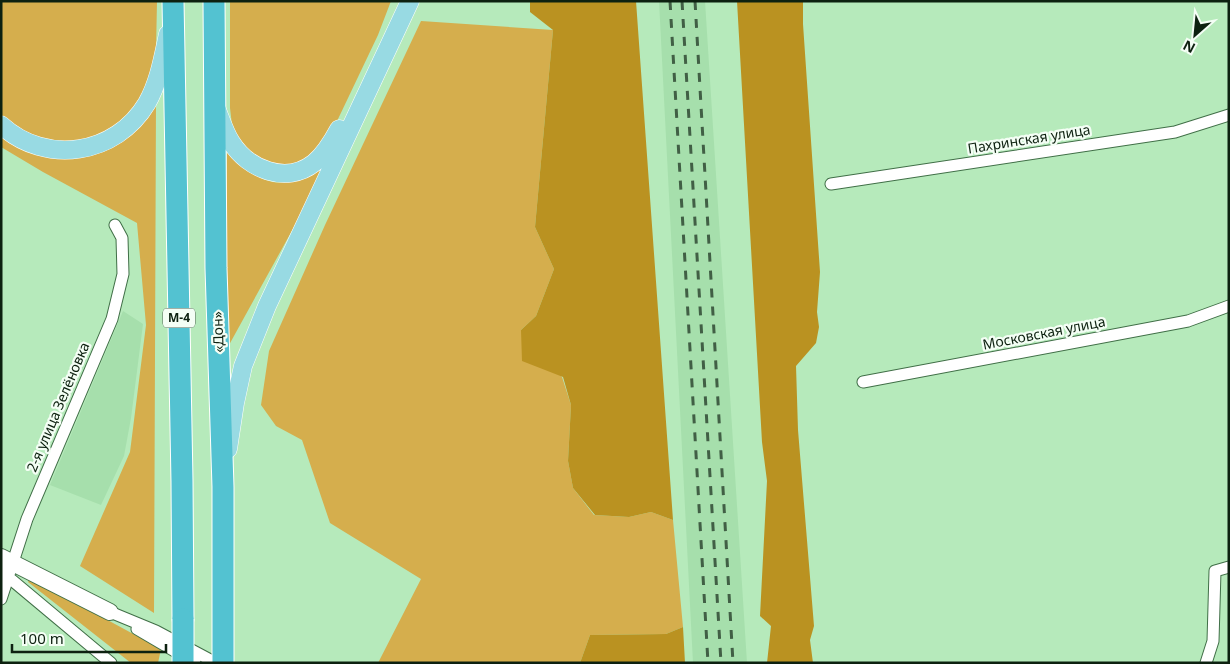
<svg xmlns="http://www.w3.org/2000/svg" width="1230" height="664" font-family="'Noto Sans',sans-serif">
	<rect width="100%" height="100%" fill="#b6eabb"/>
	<!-- built -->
	<path fill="#a6dfac" d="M659 1H705L747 663H693Z
		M123 311 143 324 131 418 124 456 101 505 50 485Z"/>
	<!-- green -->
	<path fill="#d5ae4d" d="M1 1H157L156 51 144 99 113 132 57 146 1 120Z
		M230 1H391L378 35 329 138 303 165 268 168 236 141 232 125 230 108Z
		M421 21 553 30 535 227 554 269 536 316 521 330 562 377 571 405 568 461 573 488 594 515 629 517 651 512 673 520 683 627 666 634 590 635 580 663H378L421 579 330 523 302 440 276 426 261 405 269 351 325 225Z
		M156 100 154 613 80 566 130 452 146 325 137 223 43 172 1 147V134L72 157Z
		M227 151C267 188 276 191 327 167L229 345 226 260Z
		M30 578 161 649 158 663H131L28 582Z"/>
	<!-- forest -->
	<path fill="#ba9221" d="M530 1H636L673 520 651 512 629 517 595 515 573 488 568 461 571 405 563 377 522 361 521 330 536 316 554 269 535 227 553 30 530 12Z
		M737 1H803V24L820 272 817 312 819 327 816 343 796 366 798 430 814 626 810 640 813 663H767L771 626 760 616 767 481 762 442Z
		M683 627 685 663H580L590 635 666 634Z"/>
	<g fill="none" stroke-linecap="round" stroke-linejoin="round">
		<defs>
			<path id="street" d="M831 184 1175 132 1229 115
				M863 382 1188 321 1229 306
				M1 571 111 663
				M1 599 27 519 112 319 123 274 122 238 115 225
				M110 612 156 631 216 663
				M137 629 195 663
				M1206 663 1213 641 1215 571 1229 567"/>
			<path id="secondary" d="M1 557 110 612"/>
			<path id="primary" d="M217 110C221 120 225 133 231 142 248 169 286 185 314 163 325 154 332 142 339 129
				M1 125C46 166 116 155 147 103 159 82 163 57 168 34
				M228 449 235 403 243 366 267 306 410 1"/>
			<path id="highway" d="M173 1 182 481 183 619
				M214 1 216 268 223 487V663"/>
		</defs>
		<!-- street casing -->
		<use href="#street" stroke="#406f47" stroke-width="13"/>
		<!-- secondary casing -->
		<use href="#secondary" stroke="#406f47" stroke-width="18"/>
		<!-- primary casing -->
		<use href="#primary" stroke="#fff" stroke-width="19"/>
		<!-- highway casing -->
		<use href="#highway" stroke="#fff" stroke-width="23"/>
		<!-- street -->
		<use href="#street" stroke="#fff" stroke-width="11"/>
		<!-- secondary -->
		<use href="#secondary" stroke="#fff" stroke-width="16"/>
		<!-- primary -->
		<use href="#primary" stroke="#98dae3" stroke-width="18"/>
		<!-- highway -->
		<use href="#highway" stroke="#53c2d1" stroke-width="21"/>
		<!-- rail -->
		<path stroke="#415f45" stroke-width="3" stroke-dasharray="9 9" stroke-linecap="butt" d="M670 1 708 663
			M682 1 721 663
			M695 1 733 663"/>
		<defs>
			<path id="highway-bridge" d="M183 619V663"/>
		</defs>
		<!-- highway-bridge casing -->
		<use href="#highway-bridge" stroke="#fff" stroke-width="23" stroke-linecap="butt"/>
		<!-- highway-bridge -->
		<use href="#highway-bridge" stroke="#53c2d1" stroke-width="21"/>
	</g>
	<g text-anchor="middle" stroke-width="4.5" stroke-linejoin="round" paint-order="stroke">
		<!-- shield labels -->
		<rect fill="#f4fef5" stroke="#526355" stroke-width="1" x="163" y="308.5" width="32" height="19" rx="4"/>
		<g font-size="12" font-weight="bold" fill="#0d2110">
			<text x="179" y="322">М-4</text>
		</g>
		<!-- street labels -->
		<g font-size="14" fill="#0d2110" stroke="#f4fef5">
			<text transform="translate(1029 139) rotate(-9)" y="5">Пахринская улица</text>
			<text transform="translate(218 332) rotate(-92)" y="5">«Дон»</text>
			<text transform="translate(1044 333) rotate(-11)" y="5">Московская улица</text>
			<text transform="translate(58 407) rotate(-67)" y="5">2-я улица Зелёновка</text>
		</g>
	</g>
	<!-- border -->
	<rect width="1230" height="664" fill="none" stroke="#0d2110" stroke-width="5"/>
	<!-- north arrow -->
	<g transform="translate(1195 35) rotate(207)" stroke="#f4fef5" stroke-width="4" paint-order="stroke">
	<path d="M0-4L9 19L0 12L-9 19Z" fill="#0d2110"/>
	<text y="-8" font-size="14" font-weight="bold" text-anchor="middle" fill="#0d2110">N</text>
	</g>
	<!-- scale -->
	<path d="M12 644v8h154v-8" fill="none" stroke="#0d2110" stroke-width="2.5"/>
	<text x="20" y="644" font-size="15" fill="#0d2110" stroke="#f4fef5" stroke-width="4" paint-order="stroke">100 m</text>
</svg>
